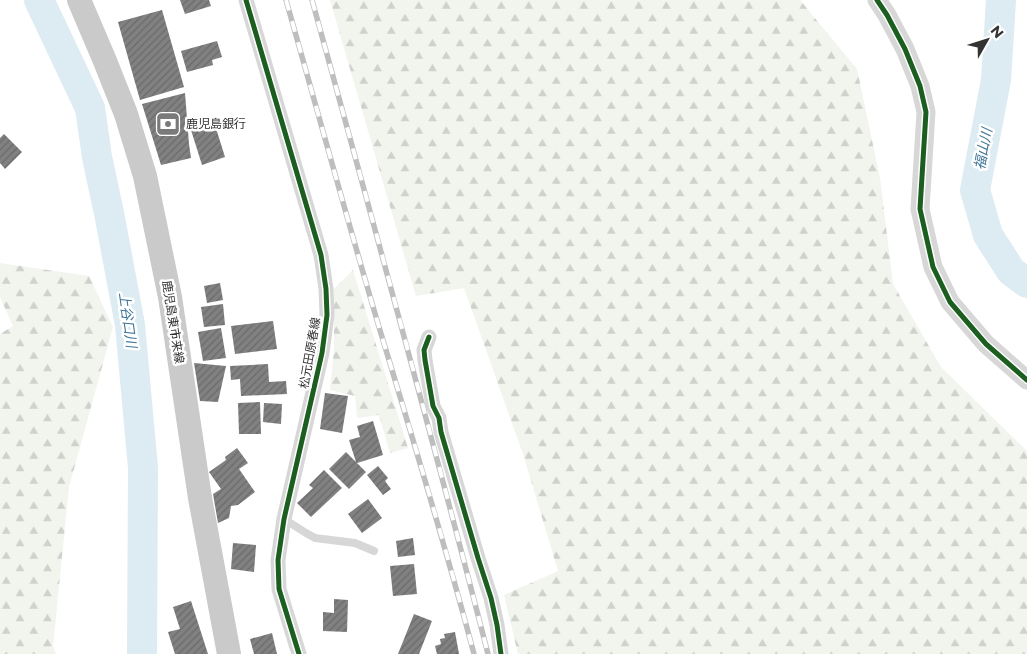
<svg xmlns="http://www.w3.org/2000/svg" width="1027" height="654" font-family="Montserrat,'Noto Sans JP',sans-serif">
	<defs>
		<pattern id="forest-firs" width="22" height="20" patternUnits="userSpaceOnUse" patternTransform="scale(1.25)"><rect width="22" height="20" fill="#f1f5ed"/><path d="M5 1l3.5 6h-7zM16 11l3.5 6h-7z" fill="#cfd2cc"/></pattern>
		<pattern id="building-hatch" width="6" height="6" patternUnits="userSpaceOnUse" patternTransform="scale(1.25)"><rect width="6" height="6" fill="#818181"/><path d="M-1 1l2-2M0 6l6-6M5 7l2-2" fill="none" stroke="#6a6a6a"/></pattern>
	</defs>
	<rect width="100%" height="100%" fill="#fff"/>
	<!-- forest -->
	<path fill="url(#forest-firs)" d="M330 0H800L857 69 880 178 893 284 941 367 1027 451V654H518L504 595 558 571 524 457 464 288 416 296Z
		M0 263 89 276 113 327 69 487 53 646 56 654H0V334L13 326 0 297Z
		M353 270 408 448 390 453 379 415 357 418 355 396 330 390 334 349V289Z"/>
	<g fill="none" stroke-linecap="round" stroke-linejoin="round">
		<!-- river -->
		<path stroke="#ddebf3" stroke-width="30" d="M39 0 90 108 97 157 109 213 130 325 143 468 142 654
			M1001 0 996 80 975 190 988 235 1011 271 1027 283"/>
	</g>
	<!-- building -->
	<path fill="url(#building-hatch)" d="M180 0H209L211 6 185 14Z
		M162 10 184 87 140 100 118 22Z
		M217 41 222 57 212 60 213 65 187 72 181 51Z
		M185 93 189 144 191 158 161 165 142 104Z
		M214 122 225 157 202 165 191 130Z
		M4 134 22 152 5 169 0 163V138Z
		M220 283 223 300 207 303 204 286Z
		M223 304 225 325 204 327 201 307Z
		M273 321 277 349 235 354 231 326Z
		M221 328 226 358 203 361 198 332Z
		M194 363 226 366 218 402 200 401Z
		M268 364 269 382 286 381 287 394 241 396 240 379 231 380 230 366Z
		M325 393 348 396 342 433 320 429Z
		M260 402 261 434H239L238 403Z
		M264 403 282 404 281 424 263 422Z
		M373 421 383 455 357 463 366 472 349 489 329 469 346 452 356 462 349 440 360 437 357 426Z
		M237 448 248 463 239 469 255 492 238 505 231 506 229 518 218 523 213 494 221 489 209 472 226 460 225 457Z
		M378 466 388 478 385 481 391 489 383 495 367 475Z
		M324 470 342 488 311 517 297 503 313 488 309 485Z
		M368 499 382 518 362 533 348 514Z
		M413 538 415 555 398 557 396 541Z
		M233 543 256 545 254 572 231 569Z
		M414 564 417 594 393 596 390 566Z
		M334 599 348 600 347 632 323 631V612L334 613Z
		M191 601 208 654H175L168 632 180 629 173 607Z
		M414 614 432 621 419 654H398Z
		M455 632 459 654H437L435 646 441 644 440 639 445 638 444 634Z
		M272 633 277 654H254L250 639Z"/>
	<g fill="none" stroke-linecap="round" stroke-linejoin="round">
		<!-- service -->
		<path stroke="#d7d7d7" stroke-width="8" d="M284 519 306 533 315 538 355 543 374 551"/>
		<!-- minor -->
		<path stroke="#d7d7d7" stroke-width="15" d="M246 0 321 255 326 289 327 315 322 353 284 519 278 560 279 589 299 654
			M429 337 424 350 425 360 433 406 439 418 441 432 478 558 491 598 497 625 501 654"/>
		<!-- tertiary -->
		<path stroke="#d7d7d7" stroke-width="19" d="M877 0 887 15 905 49 920 86 926 112 920 209 933 267 950 302 986 344 1027 380"/>
		<!-- primary -->
		<path stroke="#cacaca" stroke-width="24" d="M79 0 105 61 126 114 145 176 170 297 200 498 229 654"/>
		<defs>
			<path id="rail" d="M286 0C317 109 347 219 379 327 412 436 445 544 474 654
				M312 0C372 218 432 435 488 654"/>
		</defs>
		<!-- rail casing -->
		<use href="#rail" stroke="#bebebe" stroke-width="5.5"/>
		<!-- rail -->
		<use href="#rail" stroke="#fff" stroke-width="4" stroke-dasharray="11" stroke-linecap="butt"/>
		<defs>
			<path id="cycleway" d="M246 0 321 255 326 289 327 315 322 353 284 519 278 560 279 589 299 654
				M877 0 887 15 905 49 920 86 926 112 920 209 933 267 950 302 986 344 1027 380
				M429 337 424 350 425 360 433 406 439 418 441 432 478 558 491 598 497 625 501 654"/>
		</defs>
		<!-- cycleway casing -->
		<use href="#cycleway" stroke="#fff" stroke-width="8"/>
		<!-- cycleway -->
		<use href="#cycleway" stroke="#1b5e20" stroke-width="5"/>
	</g>
	<!-- icons -->
	<defs>
		<symbol id="bank-square" viewBox="-11 -11 22 22"><rect x="-9" y="-9" width="18" height="18" rx="4" fill="#7a7a7a" stroke="#fff"/><path d="M-6-4H6V4H-6ZM0-2.3a2.3 2.3 0 1 0 0 4.6a2.3 2.3 0 1 0 0-4.6Z" fill="#fff"/></symbol>
	</defs>
	<g fill-rule="evenodd">
		<use href="#bank-square" x="154" y="110" width="28" height="28"/>
	</g>
	<g text-anchor="middle" stroke-width="5" stroke-linejoin="round" paint-order="stroke">
		<!-- poi labels -->
		<g font-size="12" fill="#333" stroke="#fff" text-anchor="start">
			<text x="186" y="128">鹿児島銀行</text>
		</g>
		<!-- street labels -->
		<g font-size="12" fill="#333" stroke="#fff">
			<text transform="translate(173 322) rotate(81)" y="4">鹿児島東市来線</text>
			<text transform="translate(310 353) rotate(-80)" y="4">松元田原春線</text>
		</g>
		<!-- water labels -->
		<g font-size="14" font-style="italic" fill="#3f7597" stroke="#fff">
			<text transform="translate(983 149) rotate(-79)" y="5">福山川</text>
			<text transform="translate(128 320) rotate(82)" y="5">上谷口川</text>
		</g>
	</g>
	<!-- north arrow -->
	<g transform="translate(987 40) rotate(51)" stroke="#ffffff" stroke-width="4" paint-order="stroke">
	<path d="M0-4L9 19L0 12L-9 19Z" fill="#333333"/>
	<text y="-8" font-size="14" font-weight="bold" text-anchor="middle" fill="#333333">N</text>
	</g>
</svg>
